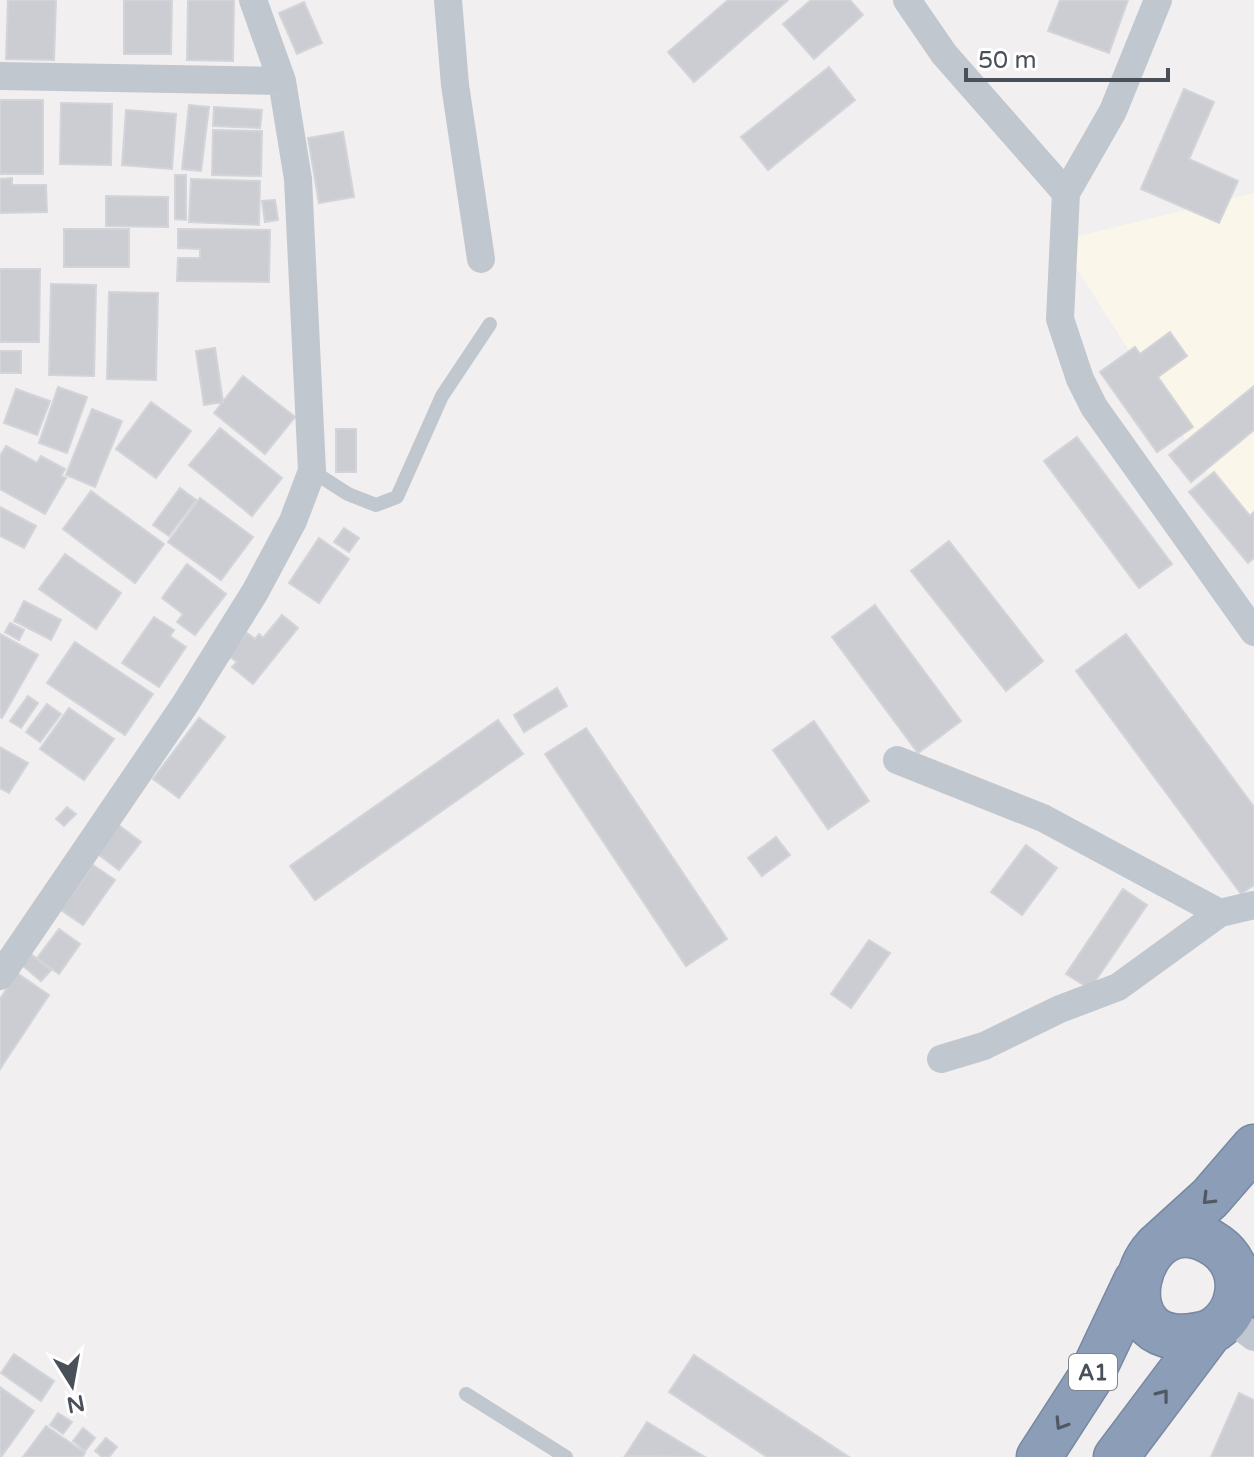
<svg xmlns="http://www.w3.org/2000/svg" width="1254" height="1457" font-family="'Varela Round',sans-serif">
	<rect width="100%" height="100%" fill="#f1efef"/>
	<!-- commercial -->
	<path fill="#faf7ea" d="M1254 193V546L1059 241Z"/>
	<!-- building -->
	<path fill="#cccdd2" stroke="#d3d4d9" stroke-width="2" d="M8 0H56L54 60 6 59Z
		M124 0H172L171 54H124Z
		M188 0H234L233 61 187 60Z
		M728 0H788L694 82 668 52Z
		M811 0H850L863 15 814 59 783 24Z
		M1060 0H1128L1109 53 1048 31Z
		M304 2 322 43 297 54 279 13Z
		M829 67 855 100 768 170 741 137Z
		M1184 89 1214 102 1189 159 1238 181 1219 223 1141 189Z
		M0 100H43V174H0Z
		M61 103 112 104 111 165 60 164Z
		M189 105 209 107 201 171 182 169Z
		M214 107 262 110 260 128 213 126Z
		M126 110 176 114 172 169 122 165Z
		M213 130 262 131 261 176 212 175Z
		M343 132 354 197 319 203 308 138Z
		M175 175H186V220L175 219Z
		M12 178V185H46L47 212 0 213V179Z
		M191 179 260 181 259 225 189 222Z
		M106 196 168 197V227L106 226Z
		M275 200 278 220 265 222 262 201Z
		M64 229H129V267H64Z
		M178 229 270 230 269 282 177 281 178 258H200V249L178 248Z
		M0 269H40L39 342H0Z
		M51 284 96 285 94 376 49 375Z
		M109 292 158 293 156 380 107 379Z
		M1170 332 1187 356 1158 377 1193 427 1157 452 1100 372 1135 347 1140 354Z
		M215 348 223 402 204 405 196 351Z
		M0 351H21V373H0Z
		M243 376 295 417 265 454 214 413Z
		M1254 386V430L1191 482 1169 455Z
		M58 387 87 397 67 453 39 443Z
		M16 389 50 401 37 435 4 423Z
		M151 402 191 431 156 478 116 449Z
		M92 409 122 421 95 487 66 475Z
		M220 428 282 478 252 516 189 465Z
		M336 429H356V472H336Z
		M1077 437 1172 564 1139 588 1044 461Z
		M6 446 37 463 41 456 65 469 61 476 66 478 45 514 0 489V456Z
		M1214 472 1250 516 1254 512V558L1248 563 1189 492Z
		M180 488 196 500 169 536 153 525Z
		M91 491 164 544 135 583 63 529Z
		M200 498 253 537 221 580 168 542Z
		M0 507 36 526 24 548 0 536Z
		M344 528 359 538 349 552 334 542Z
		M319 538 349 559 319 603 289 583Z
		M949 541 1043 661 1006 691 911 571Z
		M65 554 121 593 96 629 39 589Z
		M187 564 226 594 195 635 177 622 183 614 162 598Z
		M24 601 61 620 51 640 14 621Z
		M875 605 961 721 918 753 832 637Z
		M282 615 298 628 253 684 232 667 237 662 229 656 247 633 255 639 259 634 263 638Z
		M154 617 174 630 170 636 186 647 159 687 122 663Z
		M10 623 24 630 19 640 5 632Z
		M0 634 38 655 2 718 0 717Z
		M1126 634 1254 807V885L1241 894 1076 671Z
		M75 642 153 694 125 735 47 683Z
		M557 688 567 706 524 732 514 715Z
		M28 696 38 703 21 728 10 721Z
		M47 704 61 714 40 742 26 732Z
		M69 708 114 739 84 780 40 749Z
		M199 718 225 737 179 798 153 779Z
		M498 720 523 754 315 900 290 866Z
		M814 721 869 801 828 829 773 750Z
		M586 728 727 939 686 966 545 754Z
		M0 747 28 763 9 793 0 788Z
		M67 807 76 814 64 826 56 819Z
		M116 823 141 842 119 870 94 851Z
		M776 837 790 855 762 876 748 858Z
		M1026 845 1057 868 1022 915 991 892Z
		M93 865 115 880 83 925 61 910Z
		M1123 889 1147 905 1090 989 1066 974Z
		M59 929 80 944 59 974 37 958Z
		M869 940 890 953 851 1008 831 994Z
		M31 954 51 970 41 981 22 965Z
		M17 973 49 995 0 1069V999Z
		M14 1354 54 1381 41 1401 1 1373Z
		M694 1355 849 1457H767L669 1392Z
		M0 1387 34 1411 1 1457H0Z
		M1239 1393 1254 1400V1457H1211Z
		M58 1413 72 1422 63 1434 50 1425Z
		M647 1422 705 1457 625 1456Z
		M46 1426 85 1453 82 1457H23Z
		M83 1428 95 1438 85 1451 73 1441Z
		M106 1438 117 1447 109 1457H102L95 1451Z"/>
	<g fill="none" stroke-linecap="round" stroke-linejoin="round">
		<defs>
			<path id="highway" d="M1156 1247 1210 1198 1254 1147
				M1039 1457 1090 1378 1136 1281
				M1116 1457 1210 1332C1242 1315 1249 1269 1217 1246 1135 1189 1093 1368 1210 1332"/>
		</defs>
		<!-- highway casing -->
		<use href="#highway" stroke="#7788a3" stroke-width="47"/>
		<!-- lane -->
		<path stroke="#c1c7cf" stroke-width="14" d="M312 471 348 494 376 505 397 497 442 396 490 324
			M466 1394 566 1457"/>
		<!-- street -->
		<path stroke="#c1c7cf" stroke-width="28" d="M448 0 455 85 481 259
			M907 0 944 54 1066 193 1060 319 1080 379 1094 407 1254 632
			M0 76 282 81
			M1066 193 1113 111 1158 0
			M897 760 1043 818 1220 913
			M0 976 184 706 255 592 293 521 312 471 298 179 282 81 253 0
			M941 1059 984 1046 1060 1009 1118 987 1220 913 1254 905
			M1229 1318 1254 1337"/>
		<!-- highway -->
		<use href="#highway" stroke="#8c9db7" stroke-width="44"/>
	</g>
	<!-- one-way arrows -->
	<defs><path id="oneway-chevron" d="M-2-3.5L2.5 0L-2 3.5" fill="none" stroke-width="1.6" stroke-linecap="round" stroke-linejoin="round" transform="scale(2)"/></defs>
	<g stroke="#505863">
		<use href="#oneway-chevron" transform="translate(1208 1199) rotate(135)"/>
		<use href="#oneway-chevron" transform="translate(1163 1395) rotate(-52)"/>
		<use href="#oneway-chevron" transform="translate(1061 1424) rotate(122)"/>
	</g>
	<g text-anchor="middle" stroke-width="6" stroke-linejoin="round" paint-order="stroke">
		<!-- shield labels -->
		<rect fill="#fff" stroke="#80848c" stroke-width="2" x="1069" y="1354" width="48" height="36" rx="6"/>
		<g font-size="22" font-weight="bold" fill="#49505a">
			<text x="1093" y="1380">A1</text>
		</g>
	</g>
	<!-- north arrow -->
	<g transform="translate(72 1385) rotate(169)" stroke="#ffffff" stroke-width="6" paint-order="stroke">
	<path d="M0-6L14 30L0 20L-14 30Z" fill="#49505a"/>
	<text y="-12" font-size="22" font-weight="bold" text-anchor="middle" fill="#49505a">N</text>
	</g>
	<!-- scale -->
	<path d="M966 68v12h202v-12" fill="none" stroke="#49505a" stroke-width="4"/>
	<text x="978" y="68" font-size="24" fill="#49505a" stroke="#ffffff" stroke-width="6" paint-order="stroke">50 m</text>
</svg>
